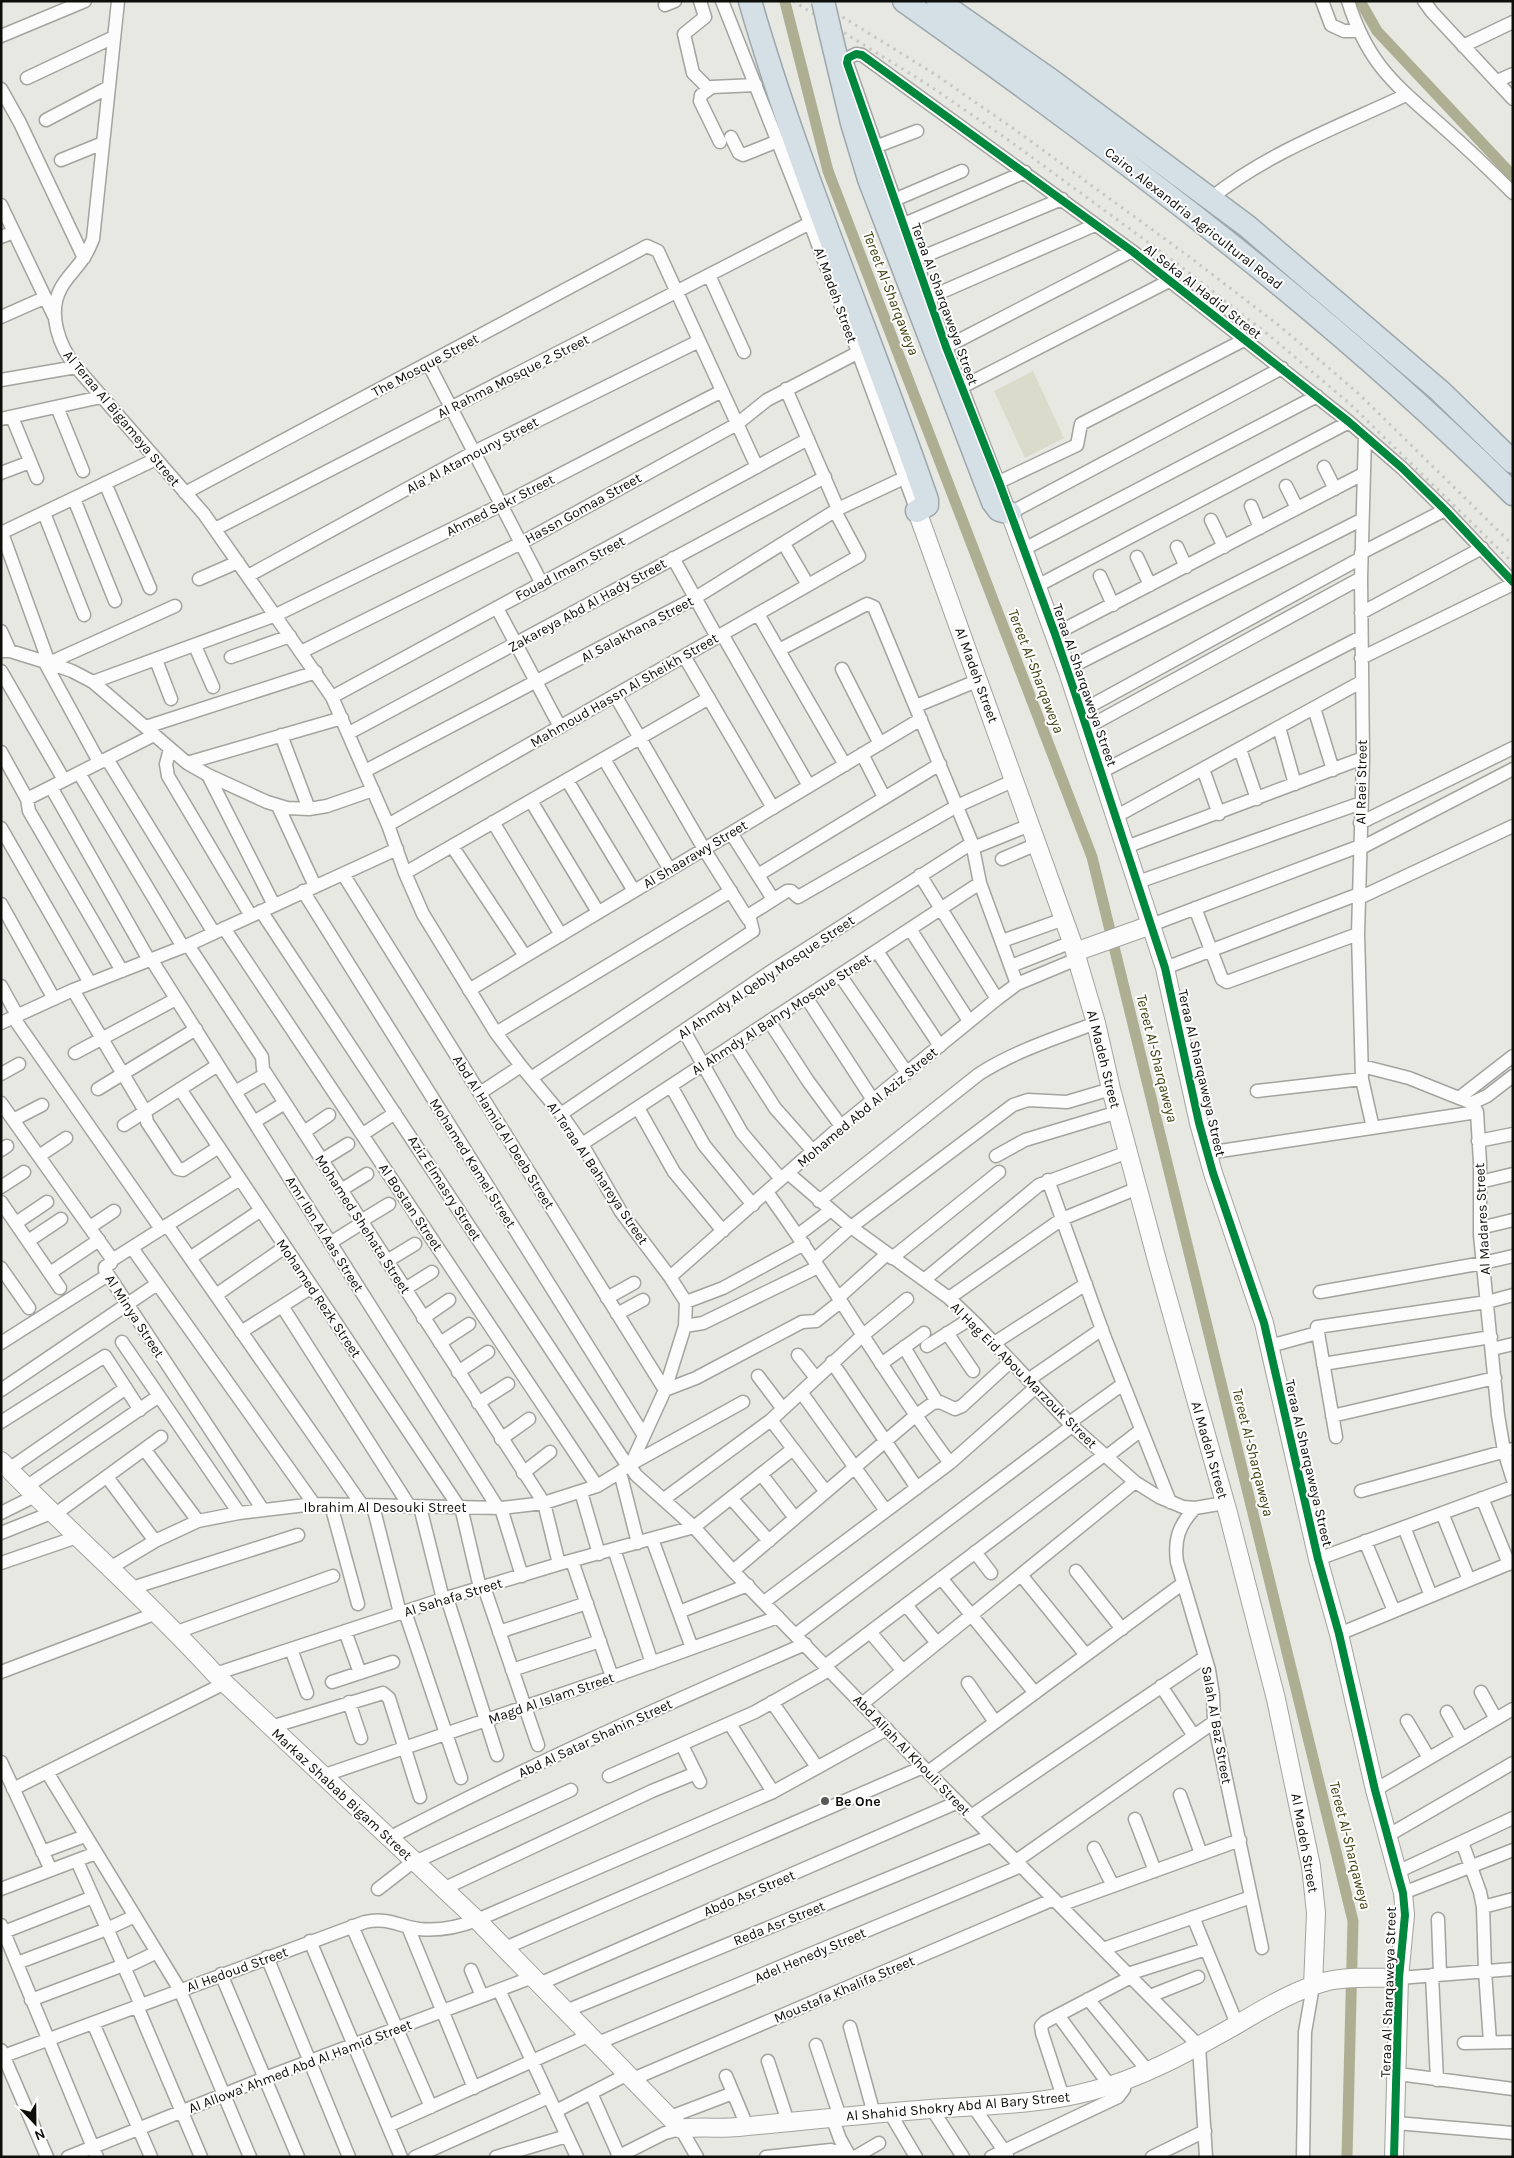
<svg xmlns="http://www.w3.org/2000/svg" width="1514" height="2158" font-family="Karla,sans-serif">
	<rect width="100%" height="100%" fill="#e7e8e2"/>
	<!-- green -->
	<path fill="#dadbca" d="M1033 371 1064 438 1025 458 994 391Z"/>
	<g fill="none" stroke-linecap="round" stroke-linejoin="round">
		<!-- canal -->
		<path stroke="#aeaf92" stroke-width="11" d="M1360 1 1377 31 1513 176
			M785 2 828 171 1092 857 1353 1921 1347 2157"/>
		<defs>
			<path id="street" d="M700 1 705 17 684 34 693 73 708 88
				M722 1 810 223 917 511
				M1322 1 1331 25 1344 31H1358
				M1348 1C1368 65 1396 85 1443 127 1467 148 1490 170 1513 193
				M1424 1 1432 12 1513 99
				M665 5 675 1
				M1 36 85 1
				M1463 46 1513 22
				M27 78 114 37
				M1497 81 1513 74
				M1 89 20 123 84 258
				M46 120 109 87
				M731 137 739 153 743 155 778 141
				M720 142 700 101 701 95 712 87 756 85
				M875 147 917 131
				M61 160 103 143
				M1211 198C1269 152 1340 126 1406 95
				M894 200 962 171
				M1 205 54 316
				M902 225 1025 172
				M1 237 14 232
				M915 260 1062 199
				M709 275 744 352
				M928 298 1095 225
				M1 317 44 298
				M946 347 1132 251
				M428 363 542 584
				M1282 368 1010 513 946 347 847 63 848 58 856 54 862 55 1132 251 1349 422 1402 468 1445 510 1513 582
				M1 380 76 367
				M962 387 1169 281
				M786 389 838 509
				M57 407 83 471
				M12 417 37 478
				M1 419 101 397
				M1365 436 1361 578 1363 758 1358 934 1362 1079 1373 1128
				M1324 467 1335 489
				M1 473 30 462
				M999 482 1077 445 1081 424 1244 340
				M105 483 150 588
				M1286 486 1297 508
				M185 493 647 246 658 251 757 467
				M74 499 115 601
				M1251 506 1260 528
				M44 513 84 615
				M1211 520 1224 547
				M215 529 810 223
				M1 533 156 459
				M2 533 49 663 175 606
				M784 544 808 585
				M1177 547 1186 567
				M1024 549 1317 396
				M1361 553 1445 510
				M1137 557 1150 585
				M673 558 717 637
				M248 576 474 452 699 341
				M1100 576 1113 605
				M199 579 238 562
				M1037 586 1349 422
				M497 608 560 727
				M1361 613 1482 548
				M758 614 845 765
				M1 631 10 651
				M722 634 809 786
				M1055 634 1363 474
				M195 646 213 687
				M779 650 863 606 867 604 874 607 972 843 980 883 1017 984
				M1 651H10L49 663 72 671 93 682 187 763 208 775 267 802 287 808 309 809 327 806 373 790
				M301 652 521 543 737 424 767 400 857 353
				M684 656 773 808
				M231 657 290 636
				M1361 658 1513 584
				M156 660 171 699
				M44 661 98 760 109 762 214 933
				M842 669 880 744
				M1067 669 1361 520
				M1 671 64 780
				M93 682 276 615 501 505 722 391
				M615 695 704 849 748 919
				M332 697 808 439
				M916 706 979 680
				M1314 708 1333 770
				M1081 711 1361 558
				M146 727 316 672
				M1279 727 1295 784
				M1086 728 1361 578
				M349 733 825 477
				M281 735 309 809
				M170 749 166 764 168 776 251 916
				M1240 749 1257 799
				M1 752 27 799 29 811 122 971
				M862 754 884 797
				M604 759 670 870
				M187 763 342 718
				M1203 769 1219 814
				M365 771 695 598 838 509 904 478
				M1101 772 1361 637
				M79 773 183 947
				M208 775 274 905
				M567 780 634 891
				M51 787 149 960
				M27 799 154 735
				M531 801 598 912
				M278 806 315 886
				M1115 817 1361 682
				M493 822 561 935
				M1360 823 1513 748
				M388 825 859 556 835 511
				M1 828 90 983
				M731 833 773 899
				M452 846 525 956
				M1126 847 1363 758
				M973 848 1030 825
				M1359 849 1513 769
				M1002 859 1037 844
				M405 873 709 698
				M343 874 665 1390 696 1378 802 1322 816 1321 840 1302
				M758 875 940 764
				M920 875 997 999
				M1138 882 1361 803
				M303 891 643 1434
				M1359 898 1513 826
				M1 904 54 999
				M1195 908 1222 979 1227 982 1358 934
				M261 911 627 1465
				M1151 925 1360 846
				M224 928 597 1486
				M910 929 969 1021
				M1002 941 1064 919
				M188 945 262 1057 263 1069 544 1503 559 1564
				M877 951 940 1046
				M151 959 498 1508
				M1011 966 1072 942
				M1165 968 1359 894
				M840 975 907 1073
				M1 986 17 1015
				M73 990 145 1111 147 1122 178 1169 183 1170 219 1147
				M469 990 921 719
				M806 997 873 1100
				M13 1017 161 1229
				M769 1021 808 1081 841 1126
				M1 1023 73 990 188 945 397 849
				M684 1031 742 1133 781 1179
				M496 1033 731 891
				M734 1044 775 1108 813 1151
				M75 1053 176 999
				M1362 1066 1409 1078 1459 1098 1472 1103 1477 1112 1480 1163V1235L1498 1415 1504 1451 1513 1480
				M1 1074 19 1064
				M531 1078 753 931 749 915 787 891H791L798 897 957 806 1015 780
				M671 1086 704 1145 753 1205
				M98 1089 196 1029
				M180 1089 459 1507
				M1257 1091 1362 1079
				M235 1092 266 1074
				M480 1093 521 1066
				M1459 1098 1513 1056
				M1 1103 112 1259 111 1263 105 1267V1270L263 1510
				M1472 1103 1487 1096 1513 1076
				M638 1108 674 1172 723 1231
				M561 1114 773 970 972 843
				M13 1120 42 1105
				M254 1122 285 1103
				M124 1125 218 1065
				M304 1132 329 1115
				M363 1134 395 1113
				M1478 1141 1513 1134
				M582 1144 980 883
				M1 1150 7 1146
				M1207 1153 1477 1112
				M39 1156 66 1138
				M996 1156 1025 1140 1118 1112
				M322 1160 348 1144
				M788 1173 851 1227 949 1298 977 1325 1072 1426 1135 1482 1159 1497 1183 1507 1195 1508 1225 1503
				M1048 1180 1105 1338 1170 1502
				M1480 1182 1513 1174
				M1 1187 24 1172
				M341 1190 367 1174
				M767 1192C831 1280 884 1375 950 1463
				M819 1201 979 1074C1015 1051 1056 1038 1096 1023
				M1 1202 60 1288
				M361 1221 389 1204
				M16 1223 47 1202
				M167 1225 362 1505
				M90 1227 114 1211
				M1480 1228 1513 1220
				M798 1235 831 1210
				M28 1241 61 1219
				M330 1243 362 1223
				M132 1248 314 1504
				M190 1258 261 1210
				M892 1258 999 1172
				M112 1260 240 1179
				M814 1260 851 1227 1013 1105 1028 1100 1067 1102 1111 1089
				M387 1261 415 1244
				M1 1268 29 1308
				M50 1273 99 1240
				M670 1277 841 1126 997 999 1017 984 1077 959
				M924 1280 1039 1185 1128 1152
				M405 1289 432 1272
				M1320 1292 1483 1263 1513 1256
				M216 1295 285 1247
				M607 1298 634 1283
				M838 1298 887 1254
				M949 1298 1062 1219 1138 1188
				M686 1302 723 1288 804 1244
				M282 1306 410 1507
				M617 1314 643 1300
				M423 1318 449 1300
				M685 1326 703 1323 818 1267
				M241 1332 312 1287
				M947 1333 973 1371
				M122 1342 239 1513
				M1 1343 108 1275
				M440 1343 469 1324
				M994 1343 1086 1284
				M927 1346 970 1319
				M1270 1346 1317 1333
				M904 1347 937 1402
				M1492 1349 1513 1344
				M798 1355 816 1378
				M832 1362 917 1488
				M881 1364 924 1333
				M1323 1364 1491 1337
				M458 1372 488 1352
				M758 1376 783 1409
				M1028 1380 1102 1329
				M1 1390 157 1284
				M801 1392 886 1511
				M478 1403 508 1384
				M1332 1416 1495 1378
				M771 1420 826 1492
				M1 1422 105 1356 140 1410
				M1069 1423 1123 1384
				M1336 1437 1317 1327 1487 1302 1513 1295
				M501 1439 529 1419
				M145 1450 198 1521
				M1106 1457 1141 1430
				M632 1462V1469L636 1475 694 1527 733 1571 923 1767 1199 2046 1206 2157
				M631 1464 743 1402
				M9 1469 126 1388
				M620 1472 638 1543
				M523 1473 550 1452
				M761 1474 795 1518
				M107 1477 155 1541
				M26 1487 159 1396
				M1361 1491 1513 1449
				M581 1492 599 1554
				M731 1498 769 1541
				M1482 1498 1509 1564
				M664 1499 771 1420 862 1336 907 1299
				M331 1505 358 1604
				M373 1506 400 1613
				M420 1507 443 1599
				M461 1507 480 1588
				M501 1508 522 1576
				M1195 1508C1179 1525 1174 1539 1177 1562L1209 1670 1213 1695 1214 1722 1262 1948
				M1 1513 35 1496
				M1442 1513 1469 1580
				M54 1515 161 1437
				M1404 1527 1431 1596
				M1 1533 51 1513
				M652 1539 692 1648
				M1365 1541 1394 1611
				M614 1549 652 1663
				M975 1552 991 1573
				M1318 1559 1513 1487
				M572 1561 612 1677
				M1 1563 77 1537
				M110 1568 155 1541 198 1521 239 1513 314 1504 501 1508 544 1503 597 1486 620 1472 632 1462 665 1390 685 1326 686 1302 670 1277 621 1212 582 1144 561 1114 521 1066 496 1033 423 914 405 873 388 825 332 697 204 514 76 367C59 346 47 313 61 288 66 278 76 269 82 260 87 254 90 246 93 239L118 1
				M733 1571 915 1416 933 1403 940 1402 955 1409 962 1406 1011 1361
				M1076 1571 1122 1629
				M1021 1575 1086 1655
				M941 1578 1035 1693
				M484 1587 538 1745
				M132 1588 298 1535
				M447 1598 497 1755
				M764 1602 950 1463 1035 1388
				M906 1605 937 1643
				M405 1612 461 1778
				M679 1612 748 1585
				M345 1631 360 1673
				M177 1632 333 1576
				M499 1632 587 1603
				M870 1632 903 1671
				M1339 1634 1513 1562
				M795 1635 1072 1426
				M291 1649 307 1693
				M825 1666 1104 1455
				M512 1670 600 1641
				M1 1672 157 1613
				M215 1674 443 1599 559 1564 694 1527 793 1449
				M332 1682 393 1662
				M968 1683 995 1722
				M1161 1686 1194 1736
				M1481 1692 1496 1719
				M349 1702 361 1738
				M772 1702 817 1767
				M862 1704 1135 1482
				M1447 1712 1462 1739
				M1407 1721 1429 1758
				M730 1724 773 1792
				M271 1727 383 1693 389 1698 420 1797
				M682 1745 700 1782
				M1 1762 51 1870
				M47 1772 180 1990 250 2157
				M928 1772 1182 1584
				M322 1776 612 1677 778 1617
				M609 1776 755 1712 829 1670
				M13 1789 225 1683
				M1375 1790 1513 1709
				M1180 1795 1201 1854
				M971 1816 1205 1657
				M1135 1819 1155 1871
				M1387 1836 1513 1763
				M389 1838C525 1767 664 1705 805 1644
				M1462 1842 1480 1892 1483 1907 1485 1971 1490 2042
				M1094 1848 1113 1886
				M42 1852 85 1836
				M77 1861 141 2005
				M1016 1861 1214 1722
				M415 1862 571 1790
				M1397 1872 1513 1818
				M1 1889 96 1853
				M378 1889 414 1861
				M443 1889 652 1791 696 1773
				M1403 1893 1513 1850
				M1060 1905 1240 1840
				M1483 1907 1513 1899
				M1193 1917 1237 2024
				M1438 1919 1440 1974
				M1 1925 97 2157
				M352 1926 431 2107
				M408 1927 474 2088
				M4 1932 93 1897
				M310 1941 401 2157
				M505 1948 923 1767
				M1103 1949 1251 1897
				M267 1957 349 2157
				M17 1963 107 1929 135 1916
				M471 1970 482 1996
				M221 1974 298 2157
				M1128 1974 1206 1949
				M1432 1975 1437 2080
				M1399 1978 1513 1969
				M539 1984 958 1802
				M499 1990 577 2157
				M1150 1996 1198 1977
				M1088 1999 1148 2071
				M31 2000 121 1966 126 1967 157 1952
				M137 2006 201 2157
				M566 2011 991 1836
				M1058 2015 1110 2086
				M93 2023 151 2157
				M850 2027 874 2114
				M598 2043 1021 1866
				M1464 2043 1513 2042
				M816 2045 840 2117
				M1 2050 47 2157
				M1 2057 365 1922C388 1917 398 1926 419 1929 439 1931 459 1927 477 1920L773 1792 887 1729
				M768 2061 788 2122
				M1398 2074 1513 2089
				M726 2076 747 2126
				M633 2079 1054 1899
				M591 2093 619 2156
				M1063 2097 1042 2033 1041 2026 1045 2022 1131 1977
				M973 2106 1007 2155
				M932 2109 963 2157
				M556 2111 628 2074
				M890 2113 916 2157
				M670 2117 733 2093
				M832 2117 840 2139 850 2157
				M1396 2123 1513 2133
				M388 2126 590 2035
				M68 2157 265 2078 533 1977
				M415 2157 549 2097
				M496 2157 567 2136
				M617 2157 665 2133 681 2129 697 2157
				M766 2157 831 2150 840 2152 849 2157
				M855 2157 879 2143
				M991 2157 1118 2097 1124 2089 1125 2081
				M1152 2157 1205 2131
				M1303 2157 1305 2032 1313 1986"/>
			<path id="secondary" d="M917 511 1072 942 1096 1023 1111 1089 1158 1264 1228 1513 1276 1699 1311 1866 1316 1913 1313 1986
				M1010 513 1067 669 1165 968 1199 1123 1213 1173 1264 1323 1318 1559 1339 1634 1375 1790 1403 1893 1405 1915 1399 1978 1394 2157
				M1075 952 1151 925
				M1 1461C71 1534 147 1599 215 1674L477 1920 681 2129C700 2126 719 2129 738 2127 802 2121 866 2114 930 2109 984 2105 1039 2105 1091 2091 1143 2078 1190 2051 1236 2025 1265 2008 1294 1990 1328 1981 1350 1976 1376 1978 1399 1978"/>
			<path id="highway" d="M750 1C799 171 870 334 927 500V505L917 511
				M904 1C1117 152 1327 310 1513 494
				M938 1 1052 81 1247 226 1440 391 1513 462
				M829 27 852 123 869 179 993 502 999 510 1010 513"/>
		</defs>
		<!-- street casing -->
		<use href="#street" stroke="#a3a39f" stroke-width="15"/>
		<!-- secondary casing -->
		<use href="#secondary" stroke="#a3a39f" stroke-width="20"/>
		<!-- highway casing -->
		<use href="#highway" stroke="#9da8ad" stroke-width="25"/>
		<!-- street -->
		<use href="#street" stroke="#fbfcfb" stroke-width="12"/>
		<!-- secondary -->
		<use href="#secondary" stroke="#fbfcfb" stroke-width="18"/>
		<!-- highway -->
		<use href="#highway" stroke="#d5dfe6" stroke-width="22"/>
		<!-- rail -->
		<path stroke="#c8c8c6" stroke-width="3" stroke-dasharray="2.5 5" stroke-linecap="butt" d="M793 1 930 86 1007 139 1179 265 1270 336 1349 403 1513 563
			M817 1 936 75 1014 129 1187 255 1281 327 1359 394 1513 545"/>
		<defs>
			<path id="highway-bridge" d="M823 1 829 27"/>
		</defs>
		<!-- highway-bridge casing -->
		<use href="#highway-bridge" stroke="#9da8ad" stroke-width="25" stroke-linecap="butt"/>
		<!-- highway-bridge -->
		<use href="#highway-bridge" stroke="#d5dfe6" stroke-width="22"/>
		<defs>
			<path id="cycleway" d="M1394 2157 1399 1978 1405 1915 1403 1893 1375 1790 1339 1634 1318 1559 1264 1323 1213 1173 1199 1123 1165 968 1081 711 1055 634 999 482 946 347 847 63 848 58 856 54 862 55 1132 251 1349 422 1402 468 1445 510 1513 582"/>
		</defs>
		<!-- cycleway casing -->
		<use href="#cycleway" stroke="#fff" stroke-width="11"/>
		<!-- cycleway -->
		<use href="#cycleway" stroke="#00873e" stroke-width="8"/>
	</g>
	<!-- markers -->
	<circle fill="#595a56" stroke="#fff" stroke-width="2" cx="825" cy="1801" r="5"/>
	<g text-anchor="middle" stroke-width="4" stroke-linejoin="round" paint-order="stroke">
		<!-- street labels -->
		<g font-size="14" fill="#0d0e0a" stroke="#fff">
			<text transform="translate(1194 218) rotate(38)" y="5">Cairo, Alexandria Agricultural Road</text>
			<text transform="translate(1203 291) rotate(38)" y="5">Al Seka Al Hadid Street</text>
			<text transform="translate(836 295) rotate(70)" y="5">Al Madeh Street</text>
			<text transform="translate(945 304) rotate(70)" y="5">Teraa Al Sharqaweya Street</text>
			<text transform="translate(425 365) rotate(-28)" y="5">The Mosque Street</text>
			<text transform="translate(513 376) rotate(-27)" y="5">Al Rahma Mosque 2 Street</text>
			<text transform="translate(122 418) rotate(50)" y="5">Al Teraa Al Bigameya Street</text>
			<text transform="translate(472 455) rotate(-28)" y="5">Ala' Al Atamouny Street</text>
			<text transform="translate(500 505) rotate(-27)" y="5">Ahmed Sakr Street</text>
			<text transform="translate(583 508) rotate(-29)" y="5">Hassn Gomaa Street</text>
			<text transform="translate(570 568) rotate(-28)" y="5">Fouad Imam Street</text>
			<text transform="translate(587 605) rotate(-29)" y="5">Zakareya Abd Al Hady Street</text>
			<text transform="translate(637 629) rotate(-28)" y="5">Al Salakhana Street</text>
			<text transform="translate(977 675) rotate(70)" y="5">Al Madeh Street</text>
			<text transform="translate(1085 685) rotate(71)" y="5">Teraa Al Sharqaweya Street</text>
			<text transform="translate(624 690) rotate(-30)" y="5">Mahmoud Hassn Al Sheikh Street</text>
			<text transform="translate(1361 782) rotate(-89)" y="5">Al Raei Street</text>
			<text transform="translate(695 854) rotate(-31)" y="5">Al Shaarawy Street</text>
			<text transform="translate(766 977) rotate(-34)" y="5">Al Ahmdy Al Qebly Mosque Street</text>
			<text transform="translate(781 1014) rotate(-33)" y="5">Al Ahmdy Al Bahry Mosque Street</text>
			<text transform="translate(1104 1059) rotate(76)" y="5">Al Madeh Street</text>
			<text transform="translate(1202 1073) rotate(77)" y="5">Teraa Al Sharqaweya Street</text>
			<text transform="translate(867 1107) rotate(-40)" y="5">Mohamed Abd Al Aziz Street</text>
			<text transform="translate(504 1132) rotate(58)" y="5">Abd Al Hamid Al Deeb Street</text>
			<text transform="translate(473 1163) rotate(58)" y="5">Mohamed Kamel Street</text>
			<text transform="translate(598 1173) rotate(56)" y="5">Al Teraa Al Bahareya Street</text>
			<text transform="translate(445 1188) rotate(57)" y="5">Aziz Elmasry Street</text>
			<text transform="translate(411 1207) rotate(56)" y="5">Al Bostan Street</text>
			<text transform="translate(1482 1219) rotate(-93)" y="5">Al Madares Street</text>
			<text transform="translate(363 1224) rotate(57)" y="5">Mohamed Shehata Street</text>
			<text transform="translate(325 1234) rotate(58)" y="5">Amr Ibn Al Aas Street</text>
			<text transform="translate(319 1298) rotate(56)" y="5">Mohamed Rezk Street</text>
			<text transform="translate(135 1316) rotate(57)" y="5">Al Minya Street</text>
			<text transform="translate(1024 1375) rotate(45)" y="5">Al Hag Eid Abou Marzouk Street</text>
			<text transform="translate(1210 1450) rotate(74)" y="5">Al Madeh Street</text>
			<text transform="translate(1309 1463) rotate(77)" y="5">Teraa Al Sharqaweya Street</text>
			<text x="385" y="1512">Ibrahim Al Desouki Street</text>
			<text transform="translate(453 1597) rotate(-17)" y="5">Al Sahafa Street</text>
			<text transform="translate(551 1698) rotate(-19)" y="5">Magd Al Islam Street</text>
			<text transform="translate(1217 1725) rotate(80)" y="5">Salah Al Baz Street</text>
			<text transform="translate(595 1738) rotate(-25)" y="5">Abd Al Satar Shahin Street</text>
			<text transform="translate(912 1755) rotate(46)" y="5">Abd Allah Al Khouli Street</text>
			<text transform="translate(342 1794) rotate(43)" y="5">Markaz Shabab Bigam Street</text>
			<text transform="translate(1305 1843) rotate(80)" y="5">Al Madeh Street</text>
			<text transform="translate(749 1893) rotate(-23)" y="5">Abdo Asr Street</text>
			<text transform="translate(779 1923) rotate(-22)" y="5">Reda Asr Street</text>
			<text transform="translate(810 1955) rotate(-23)" y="5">Adel Henedy Street</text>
			<text transform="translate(237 1969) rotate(-20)" y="5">Al Hedoud Street</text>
			<text transform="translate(844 1989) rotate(-23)" y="5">Moustafa Khalifa Street</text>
			<text transform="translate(1388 1992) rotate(-88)" y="5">Teraa Al Sharqaweya Street</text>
			<text transform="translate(300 2066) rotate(-21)" y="5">Al Allowa' Ahmed Abd Al Hamid Street</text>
			<text transform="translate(958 2106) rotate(-5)" y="5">Al Shahid Shokry Abd Al Bary Street</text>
		</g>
		<!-- poi labels -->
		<g font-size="14" font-weight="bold" fill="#0d0e0a" stroke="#fff" text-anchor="start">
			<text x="835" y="1806">Be One</text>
		</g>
		<!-- water labels -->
		<g font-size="15" font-style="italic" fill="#3f400f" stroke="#fff">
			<text transform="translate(891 293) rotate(69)" y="5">Tereet Al-Sharqaweya</text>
			<text transform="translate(1036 671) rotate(69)" y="5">Tereet Al-Sharqaweya</text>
			<text transform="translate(1157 1058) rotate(76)" y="5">Tereet Al-Sharqaweya</text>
			<text transform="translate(1253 1452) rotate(76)" y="5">Tereet Al-Sharqaweya</text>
			<text transform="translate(1350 1845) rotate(76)" y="5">Tereet Al-Sharqaweya</text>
		</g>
	</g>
	<!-- border -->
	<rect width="1514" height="2158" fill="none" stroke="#0d0e0a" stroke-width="5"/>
	<!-- north arrow -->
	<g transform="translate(35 2123) rotate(158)" stroke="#ffffff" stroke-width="4" paint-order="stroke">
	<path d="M0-4L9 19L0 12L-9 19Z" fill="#0d0e0a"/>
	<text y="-8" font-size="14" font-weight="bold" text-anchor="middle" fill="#0d0e0a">N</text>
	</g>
</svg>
